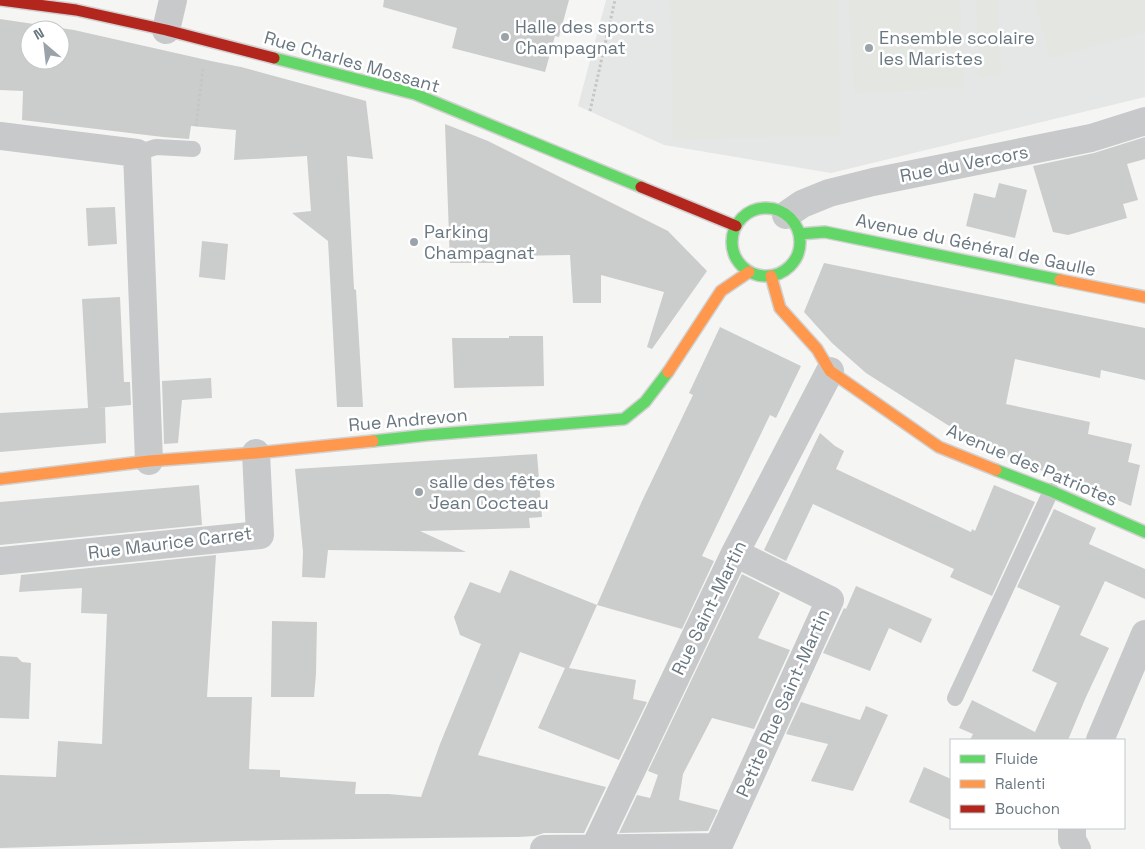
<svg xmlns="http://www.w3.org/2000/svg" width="1145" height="849" font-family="'Space Grotesk',sans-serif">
	<rect width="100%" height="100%" fill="#f5f5f4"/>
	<!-- built -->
	<path fill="#e5e6e6" d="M606 0H1145V97L831 173 664 145 578 106Z"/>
	<!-- green -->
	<path fill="#e4e6e2" d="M670 0H838L840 135 673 139Z
		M849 0H960L964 87 854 93Z
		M976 0H998L1001 76 980 77Z
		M1035 0H1145V32L1050 58Z"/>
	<!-- building -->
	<path fill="#cbcccc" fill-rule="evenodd" d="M384 0H569L559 37 555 36 545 72 452 48 457 28 383 7Z
		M0 19 74 30 211 61 241 67 366 101 373 159 347 156 354 289 356 290 363 407H337L328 241 292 213 311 211 307 156 234 160 236 130 191 126 189 139 163 137 22 120 23 91 0 90ZM30 30H60V60H30Z
		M445 124 488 141 668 231 707 271 652 349 647 347 664 292 601 275V303H573L570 255 500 256V263H450Z
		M1145 137V159L1127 164 1138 200 1123 204 1127 218 1068 235 1053 232 1033 166 1094 153Z
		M999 183 1027 190 1015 238 966 226 974 193 995 198Z
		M115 207 117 244 88 246 86 208Z
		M202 241 228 244 225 280 199 277Z
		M824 263 1145 328V380L1101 370 1100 378 1015 359 1006 404 1090 422 1088 434 1132 444 1128 462 1140 465 1131 506 1110 497 1109 499 1057 477 1006 456V454L982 444 946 424 866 373 832 343 804 312Z
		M120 297 124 382H130L131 405 95 408 105 407 106 443 0 452V413L88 408 82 299Z
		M720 327 801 366 776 418 770 415 702 556 714 561 682 629 597 605 642 501 693 395 689 393Z
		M509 336H543L544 386 454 388 452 338H509Z
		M211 378 212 398 182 400 178 443 164 444 162 381Z
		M820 433 835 446 844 451 836 469 971 532 972 529 975 531 994 485 1035 502 992 596 950 577 954 569 813 504 786 561 764 550Z
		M537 454 542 517 529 518 530 528 420 531 466 552 328 550 325 578 302 577 303 552 295 469Z
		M199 485 202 525 0 545V502Z
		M1054 509 1096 528 1089 544 1145 569V599L1105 581 1080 635 1109 648 1086 697 1068 740H970L973 734 959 728 972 700 1035 732 1057 683 1032 671 1060 606 1017 587Z
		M216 555 207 697H252L249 769 280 770V777L356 782 355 794H389L421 797 440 744 481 644 460 635 454 617 470 582 500 593 510 570 597 605 569 668 636 680 633 699 647 702 619 760 538 728 565 668 520 652 478 755 606 787 584 833H544L535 836 518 837 276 840 0 848V775L56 777 58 741 102 744 107 614 81 613 82 588 19 592 21 575Z
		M742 574 780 593 758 638 790 650 754 729 712 718 683 774 679 800 718 810 708 831 619 833 637 795 650 798 658 775 648 771Z
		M856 586 932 619 921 643 889 628 870 671 823 653 844 608 846 609Z
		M272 621 317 622 316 674 314 697H271Z
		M0 656 17 657 22 662 31 663 29 719 0 718Z
		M801 702 860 720 866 706 888 715 853 791 811 781 828 744 786 734Z
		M924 767 951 779V820L909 802Z"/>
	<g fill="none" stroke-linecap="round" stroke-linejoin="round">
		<defs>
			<path id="fast" d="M274 58 415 94 641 187
				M732 242a34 34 0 1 1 68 0a34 34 0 1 1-68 0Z
				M799 234 825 232 1060 280
				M373 441 427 435 624 419 645 402 668 372
				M996 470 1051 491 1145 532"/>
			<path id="slow" d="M771 276 780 308 817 349 830 371 939 447 996 470
				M1060 280 1145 297
				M668 372 721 291 749 272
				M0 479 149 461 256 453 373 441"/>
			<path id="jam" d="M0 0 76 10 166 30 274 58
				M641 187 736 226"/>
		</defs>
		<!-- fast casing -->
		<use href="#fast" stroke="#d1d1d1" stroke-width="14"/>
		<!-- slow casing -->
		<use href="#slow" stroke="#d1d1d1" stroke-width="14"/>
		<!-- jam casing -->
		<use href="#jam" stroke="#d1d1d1" stroke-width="14"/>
		<!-- path -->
		<path stroke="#c5c6c7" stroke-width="3" stroke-dasharray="2.5 2.5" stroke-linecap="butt" d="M590 111 615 0
			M196 126 203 68"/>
		<!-- lane -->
		<path stroke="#c7c9ca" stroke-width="16" d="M137 153 156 147 193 149
			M955 698 1051 491"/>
		<!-- street -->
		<path stroke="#c7c9ca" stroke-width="28" d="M166 30 173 0
			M0 136 137 153 149 461
			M786 215 802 204 829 193 873 182 1091 138 1145 121
			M0 561 260 535 256 453
			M1100 740 1145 634
			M1072 828V840L1077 849
			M544 849 718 847
			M594 849 735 553 830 371
			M717 849 830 600 735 553"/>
		<!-- fast -->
		<use href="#fast" stroke="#63d668" stroke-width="11"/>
		<!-- slow -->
		<use href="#slow" stroke="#ff974d" stroke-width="11"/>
		<!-- jam -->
		<use href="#jam" stroke="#b3261e" stroke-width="11"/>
	</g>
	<!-- markers -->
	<g fill="#9aa3a9" stroke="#fff" stroke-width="2">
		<circle cx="505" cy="37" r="5"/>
		<circle cx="869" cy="48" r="5"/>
		<circle cx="414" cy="242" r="5"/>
		<circle cx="419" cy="492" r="5"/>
	</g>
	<g text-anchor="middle" stroke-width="5" stroke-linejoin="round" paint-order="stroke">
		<!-- poi labels -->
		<g font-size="18" fill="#697780" stroke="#fff" text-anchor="start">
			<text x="515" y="33">Halle des sports<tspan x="515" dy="21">Champagnat</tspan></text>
			<text x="879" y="44">Ensemble scolaire<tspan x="879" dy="21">les Maristes</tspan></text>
			<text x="424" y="238">Parking<tspan x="424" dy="21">Champagnat</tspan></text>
			<text x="429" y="488">salle des fêtes<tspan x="429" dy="21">Jean Cocteau</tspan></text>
		</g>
		<!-- street labels -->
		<g font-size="18" fill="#697780" stroke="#fff">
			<text transform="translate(352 62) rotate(16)" y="6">Rue Charles Mossant</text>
			<text transform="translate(964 164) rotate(-11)" y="6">Rue du Vercors</text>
			<text transform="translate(976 245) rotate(12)" y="6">Avenue du Général de Gaulle</text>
			<text transform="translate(408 420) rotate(-5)" y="6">Rue Andrevon</text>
			<text transform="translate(1032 465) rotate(23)" y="6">Avenue des Patriotes</text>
			<text transform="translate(170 543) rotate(-7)" y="6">Rue Maurice Carret</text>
			<text transform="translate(709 608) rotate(-64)" y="6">Rue Saint-Martin</text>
			<text transform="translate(783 703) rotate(-66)" y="6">Petite Rue Saint-Martin</text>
		</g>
	</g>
	<!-- legend -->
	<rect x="950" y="739" width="175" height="90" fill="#ffffff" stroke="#c3c9cc"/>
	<rect x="960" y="755" width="25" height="8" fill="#63d668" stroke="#c3c9cc"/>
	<text x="995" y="764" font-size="15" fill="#697780">Fluide</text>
	<rect x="960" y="780" width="25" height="8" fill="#ff974d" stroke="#c3c9cc"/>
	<text x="995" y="789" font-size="15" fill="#697780">Ralenti</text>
	<rect x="960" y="805" width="25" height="8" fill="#b3261e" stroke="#c3c9cc"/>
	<text x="995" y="814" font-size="15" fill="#697780">Bouchon</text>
	<!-- north arrow -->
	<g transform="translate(45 45) rotate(332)"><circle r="24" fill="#ffffff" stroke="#c3c9cc"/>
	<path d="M0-4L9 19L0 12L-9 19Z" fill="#9aa3a9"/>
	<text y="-8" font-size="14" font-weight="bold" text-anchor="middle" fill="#697780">N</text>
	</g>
</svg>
